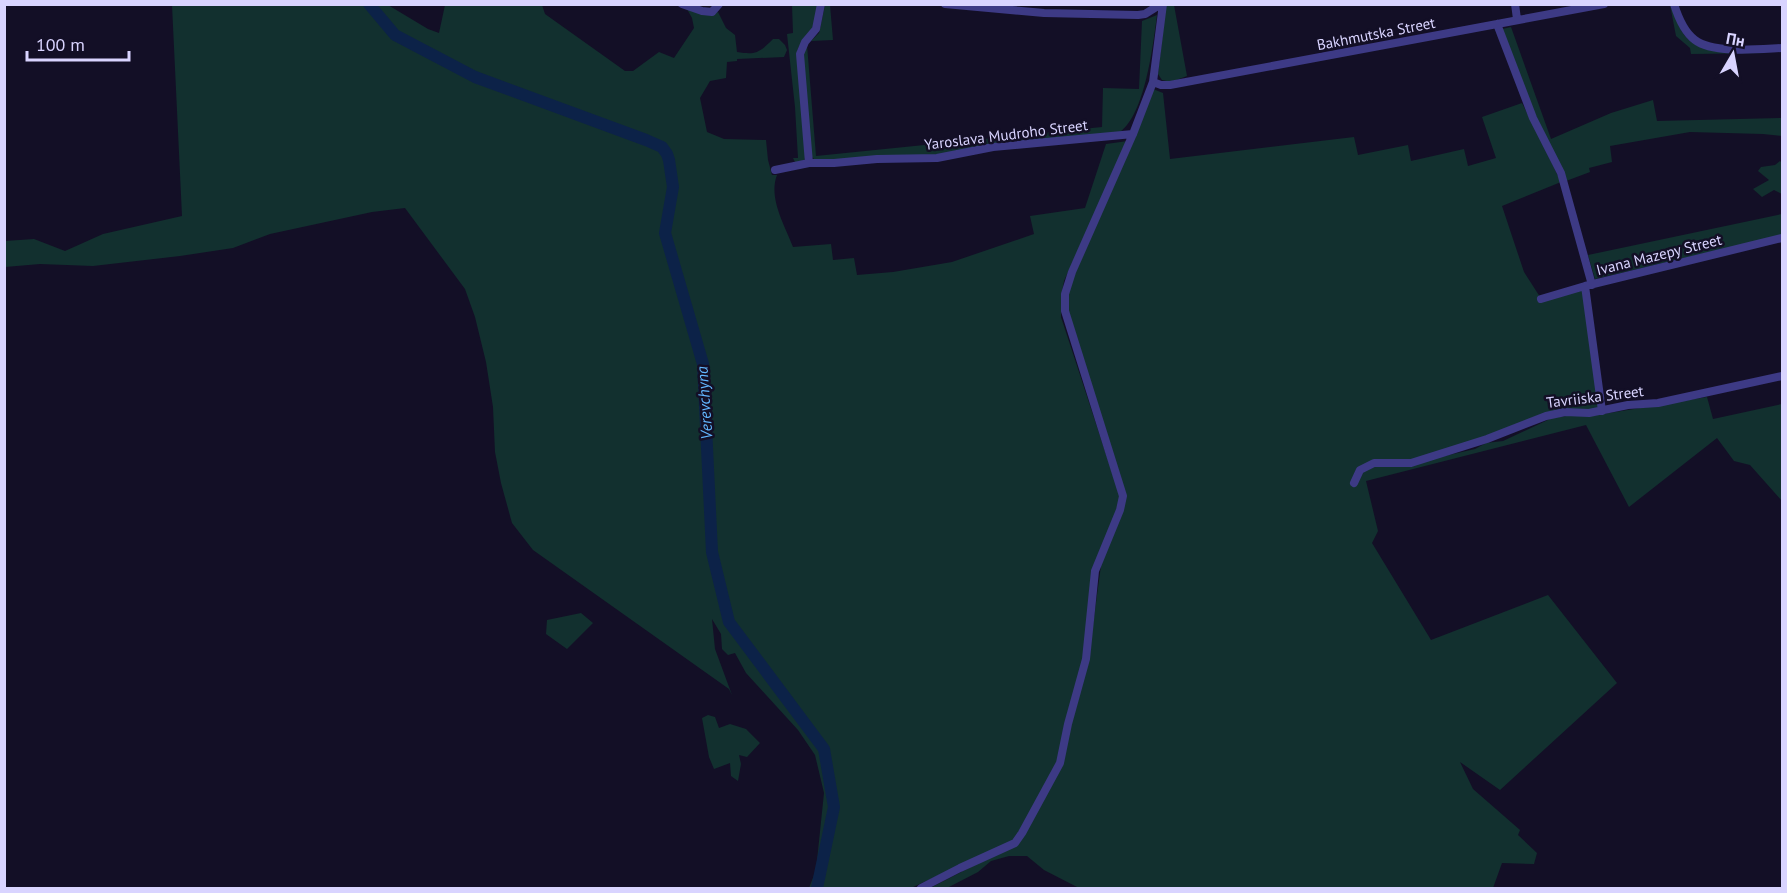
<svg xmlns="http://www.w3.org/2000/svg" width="1787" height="893" font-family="'PT Sans',sans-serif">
	<rect width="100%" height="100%" fill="#130f26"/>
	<!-- green -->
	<path fill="#12302f" d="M172 5H388L428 29 439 33 445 5H542L545 14 625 71H633L659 52 674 58 694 28 692 18 687 9 704 14 718 12 726 28 735 35 737 52C756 55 759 53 773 39H779L785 45 787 50 784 57 737 59V61L727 62 726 78 710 81 700 98 707 132 724 139 766 140 768 160 772 175H777C768 198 785 226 793 247L831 244 833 260 854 258 857 275 893 272 952 262 1034 234 1030 216 1085 208 1106 144 1128 141 1064 281 1061 297V317L1120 497 1118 508 1092 573 1085 655 1056 765 1015 840 911 888H809L816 870 824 793 815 755 798 730 746 673 735 653 728 655 722 649 721 634 712 619 715 649 732 695 729 689 533 550 512 523 501 483 495 452 493 407 486 362 475 317 465 289 405 208 372 212 270 234 233 248 180 256 93 266 40 264 5 267V241L34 239 65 251 103 234 182 216Z
		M792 5H818C818 9 819 16 817 20 813 33 801 39 797 51L806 156 804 160 796 164 793 158H798L795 107 787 34 793 33Z
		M825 5H830L833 40 811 41 819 33Z
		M1166 5H1174L1187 76 1171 82 1162 80 1158 74Z
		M1670 5C1675 15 1679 30 1687 38 1706 57 1744 52 1769 53L1691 54 1690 48 1676 36Z
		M1157 15C1153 46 1145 114 1120 132L937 156 815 160 811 156 803 52 807 45 816 156 1102 127 1103 88 1139 89 1142 21Z
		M1511 27 1551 139 1611 113 1653 100 1657 121 1782 118V136L1763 134 1690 132 1610 146 1612 162 1589 168 1590 172 1566 181 1541 130 1502 29Z
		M1153 89 1163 93 1170 159 1354 137 1358 155 1408 145 1411 161 1464 149 1468 166 1496 158 1482 117 1522 103 1561 182 1502 206 1524 272 1542 300 1583 289 1599 409 1564 411 1411 461H1377L1362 471 1374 465 1414 463 1475 449 1486 443 1503 441 1552 418 1573 415 1591 416 1707 397 1713 419 1782 404V501L1750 465 1734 461 1717 438 1629 507 1586 425 1366 481 1378 531 1372 543 1431 640 1548 595 1617 683 1500 790 1460 762 1473 789 1520 830 1518 835 1537 853 1534 864 1502 863 1493 888H1079L1044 870 1027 856H1009L991 861 978 872 947 888H930L1016 844 1061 768 1091 640 1102 558 1122 508 1068 312 1067 293Z
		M1780 161 1782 163V194L1774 190 1762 197 1753 189 1769 180 1758 171 1761 167 1775 165Z
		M1782 214V235L1595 279 1588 255Z
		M581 613 593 623 567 649 546 634 547 620Z
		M708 715 715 717 719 728 730 724 746 729 760 743 747 757 739 755 741 764 738 781 731 776 730 763 714 769 709 757 702 718Z"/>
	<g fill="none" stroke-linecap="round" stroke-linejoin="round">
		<!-- river -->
		<path stroke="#0c2248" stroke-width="12" d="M369 4 395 35 475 77 646 140 662 147 667 154 669 160 673 187 665 233 703 364 712 552 729 622 824 749 834 807 817 888"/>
		<!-- minor -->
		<path stroke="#3d3a85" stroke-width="8" d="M682 4 702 11 712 12 719 4
			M945 4 1044 13 1138 15 1145 14 1161 4
			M1515 4 1517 19
			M1674 4C1678 17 1684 32 1695 40 1713 54 1760 49 1782 48
			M1497 24 1533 118 1561 173 1592 285
			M1153 82 1161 85H1170L1604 4
			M809 163 800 54 805 42 816 29 821 4
			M775 170 809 163H834L877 159 937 158 993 147 1133 134
			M1585 286 1602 411
			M1541 299 1585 286 1782 238
			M1354 483 1360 470 1374 463H1411L1487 439 1546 416 1565 412 1589 413 1628 405 1658 403 1782 376
			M921 888 960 868 1015 843 1022 833 1060 763 1068 724 1086 659 1095 571 1120 510 1123 496 1065 311V294L1072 272 1133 134 1153 82 1163 4"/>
	</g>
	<g text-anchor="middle" stroke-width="5" stroke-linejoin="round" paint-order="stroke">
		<!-- street labels -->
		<g font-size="15" fill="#d9d4ff" stroke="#130f26">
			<text transform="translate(1376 34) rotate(-11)" y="5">Bakhmutska Street</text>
			<text transform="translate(1006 135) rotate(-7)" y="5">Yaroslava Mudroho Street</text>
			<text transform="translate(1659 255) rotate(-14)" y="5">Ivana Mazepy Street</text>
			<text transform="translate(1595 397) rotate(-7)" y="5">Tavriiska Street</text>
		</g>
		<!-- water labels -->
		<g font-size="16" font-style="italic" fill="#62b6ff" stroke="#130f26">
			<text transform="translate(704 403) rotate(-94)" y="6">Verevchyna</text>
		</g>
	</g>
	<!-- border -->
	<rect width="1787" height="893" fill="none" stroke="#d9d4ff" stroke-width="12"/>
	<!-- north arrow -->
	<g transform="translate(1733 54) rotate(10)" stroke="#130f26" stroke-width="4.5" paint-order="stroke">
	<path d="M0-4.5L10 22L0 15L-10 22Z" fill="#d9d4ff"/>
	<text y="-9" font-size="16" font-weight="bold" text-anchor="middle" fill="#d9d4ff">Пн</text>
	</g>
	<!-- scale -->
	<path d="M27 51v9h102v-9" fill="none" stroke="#d9d4ff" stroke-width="3"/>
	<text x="36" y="51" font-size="18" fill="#d9d4ff" stroke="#130f26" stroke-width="4.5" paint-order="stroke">100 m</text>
</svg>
